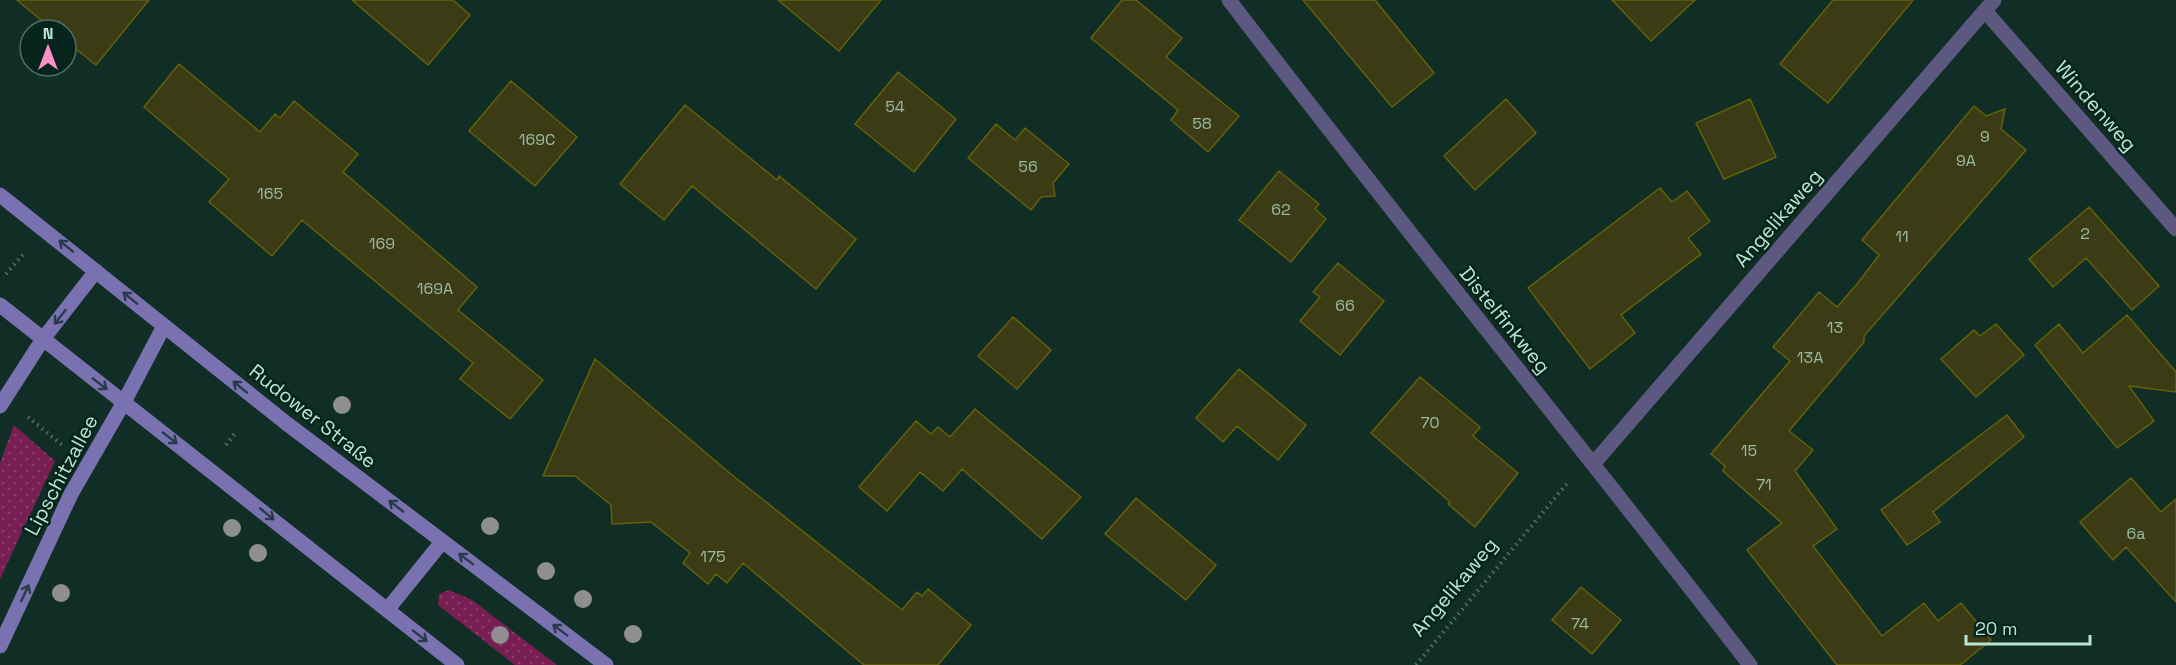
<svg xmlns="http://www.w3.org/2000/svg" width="2176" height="665" font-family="'Space Grotesk',sans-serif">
	<defs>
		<pattern id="grass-dots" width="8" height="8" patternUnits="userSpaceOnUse" patternTransform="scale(1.5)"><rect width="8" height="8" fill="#781e53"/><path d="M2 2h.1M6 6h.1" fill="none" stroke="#893f6b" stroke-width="1.8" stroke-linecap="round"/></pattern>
	</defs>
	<rect width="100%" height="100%" fill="#102e25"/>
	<!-- grass -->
	<path fill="url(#grass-dots)" d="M14 425 55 461 0 579V463Z
		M449 590 472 600 557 665H515L438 605 439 594Z"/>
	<!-- building -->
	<path fill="#3b3b16" stroke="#636207" stroke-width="1.5" d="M17 0H149L96 65 66 41V30H53Z
		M352 0H453L470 15 428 65Z
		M778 0H881L839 51Z
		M1122 0H1136L1182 38 1166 57 1239 116 1208 152 1171 120 1178 110 1091 38Z
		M1303 0H1375L1434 73 1392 107Z
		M1612 0H1695L1651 41Z
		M1833 0H1913L1828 103 1780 64Z
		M179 64 260 132 275 114 280 118 294 101 358 154 343 172 477 287 458 310 543 380 510 419 460 379 473 363 302 220 272 256 209 202 229 179 144 107Z
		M898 72 956 119 914 172 855 124Z
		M511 81 577 137 535 186 469 131Z
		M1506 99 1536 133 1475 190 1444 156Z
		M1750 99 1776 157 1724 179 1696 123Z
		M685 105 777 180 779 176 856 239 816 289 692 186 664 220 620 184Z
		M1974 106 1986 116 2005 109 2001 129 2026 150 1864 336V342L1789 431 1813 450 1795 471 1837 529 1813 546 1882 636 1924 603 1938 621 1961 603 1991 640 1960 665H1837L1747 550 1782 523 1723 471 1725 466 1711 454 1790 361 1773 347 1819 292 1837 307 1858 283 1879 255 1862 240Z
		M996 124 1015 140 1025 128 1069 164 1053 183 1055 196 1041 197 1031 210 968 158Z
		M1279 171 1319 204 1315 209 1326 219 1291 262 1239 220Z
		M1660 188 1672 202 1687 191 1710 221 1688 238 1701 254 1621 315 1635 333 1590 369 1528 288Z
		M2089 207 2159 286 2132 310 2086 258 2053 287 2029 259Z
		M1338 263 1384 301 1340 355 1300 321 1320 297 1313 292Z
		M2127 315 2176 372V392L2129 386 2154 421 2117 448 2035 345 2059 324 2083 353Z
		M1013 317 1051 350 1017 389 978 356Z
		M1996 324 2024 355 1976 397 1941 359 1974 330 1980 336Z
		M595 359 732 475 902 610 917 592 922 596 928 589 971 625 938 665H864L743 563 727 583 716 574 708 584 683 563 690 553 651 522 612 524 611 505 575 476H543Z
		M1239 369 1306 425 1278 460 1237 426 1223 442 1196 418Z
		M1420 377 1480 427 1473 436 1518 473 1475 527 1448 504 1450 502 1371 433Z
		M975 409 1081 497 1042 539 962 469 943 491 920 472 887 511 859 487 916 421 931 434 938 427 950 437Z
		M2007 415 2024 437 1933 512 1940 522 1907 545 1881 510Z
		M2131 478 2161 512 2176 499V602L2126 547 2113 560 2080 522Z
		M1136 498 1216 565 1186 600 1105 534Z
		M1581 587 1621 620 1592 654 1552 620Z"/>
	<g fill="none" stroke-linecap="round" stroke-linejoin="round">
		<!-- path -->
		<path stroke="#507367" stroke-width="4" stroke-dasharray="1.5 4.5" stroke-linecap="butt" d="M6 274 25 252
			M28 417 62 445
			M226 445 236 432
			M1416 665 1569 481"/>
		<!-- street -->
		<path stroke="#5c587f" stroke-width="15" d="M1229 0C1400 224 1578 442 1750 665
			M1985 11 2176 229
			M1594 463 1994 0"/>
		<!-- secondary -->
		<path stroke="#7a72b0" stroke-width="15" d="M0 195 286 423 606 665
			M0 305 457 665
			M0 406 43 339 96 271
			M387 610 442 542
			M0 646 71 494 124 402 164 326"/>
	</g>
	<!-- trees -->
	<g fill="#8f8e90">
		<circle cx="342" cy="405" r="9"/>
		<circle cx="490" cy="526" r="9"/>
		<circle cx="232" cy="528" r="9"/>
		<circle cx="258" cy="553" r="9"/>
		<circle cx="546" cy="571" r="9"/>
		<circle cx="61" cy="593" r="9"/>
		<circle cx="583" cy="599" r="9"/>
		<circle cx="633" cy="634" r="9"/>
		<circle cx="500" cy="635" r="9"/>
	</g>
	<!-- one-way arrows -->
	<defs><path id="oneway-shaft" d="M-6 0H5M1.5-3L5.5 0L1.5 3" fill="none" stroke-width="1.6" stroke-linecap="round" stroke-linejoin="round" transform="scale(1.5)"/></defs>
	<g stroke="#293b48">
		<use href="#oneway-shaft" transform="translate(66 246) rotate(-141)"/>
		<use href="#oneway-shaft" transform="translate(130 298) rotate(-141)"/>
		<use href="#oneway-shaft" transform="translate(60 317) rotate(128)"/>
		<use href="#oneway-shaft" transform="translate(100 384) rotate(38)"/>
		<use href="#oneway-shaft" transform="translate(240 387) rotate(-141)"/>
		<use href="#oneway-shaft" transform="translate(170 438) rotate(38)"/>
		<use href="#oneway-shaft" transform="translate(396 506) rotate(-142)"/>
		<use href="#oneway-shaft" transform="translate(267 514) rotate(39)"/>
		<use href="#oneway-shaft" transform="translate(466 559) rotate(-143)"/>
		<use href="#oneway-shaft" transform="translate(25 593) rotate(-65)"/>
		<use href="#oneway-shaft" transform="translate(560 630) rotate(-143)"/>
		<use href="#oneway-shaft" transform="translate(420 636) rotate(38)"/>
	</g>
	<g text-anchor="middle" stroke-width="5" stroke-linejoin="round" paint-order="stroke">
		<!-- number labels -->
		<g font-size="16" fill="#9abba4">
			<text x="895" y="112">54</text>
			<text x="1202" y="129">58</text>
			<text x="1985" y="142">9</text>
			<text x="537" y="145">169C</text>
			<text x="1966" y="166">9A</text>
			<text x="1028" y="172">56</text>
			<text x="270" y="199">165</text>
			<text x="1281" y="215">62</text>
			<text x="2085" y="239">2</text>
			<text x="1902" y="242">11</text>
			<text x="382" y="249">169</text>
			<text x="435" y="294">169A</text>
			<text x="1345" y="311">66</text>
			<text x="1835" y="333">13</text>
			<text x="1810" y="363">13A</text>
			<text x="1430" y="428">70</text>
			<text x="1749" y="456">15</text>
			<text x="1764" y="490">71</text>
			<text x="2136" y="539">6a</text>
			<text x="713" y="562">175</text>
			<text x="1580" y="629">74</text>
		</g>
		<!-- street labels -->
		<g font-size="20" fill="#bae6d4" stroke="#06241b">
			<text transform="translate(2096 106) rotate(49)" y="7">Windenweg</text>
			<text transform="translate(1778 218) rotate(-49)" y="7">Angelikaweg</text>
			<text transform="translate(1505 320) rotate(51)" y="7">Distelfinkweg</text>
			<text transform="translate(313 416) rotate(38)" y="7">Rudower Straße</text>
			<text transform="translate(61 475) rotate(-62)" y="7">Lipschitzallee</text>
			<text transform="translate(1454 587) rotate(-50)" y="7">Angelikaweg</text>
		</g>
	</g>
	<!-- north arrow -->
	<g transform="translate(48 48)"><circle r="28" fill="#06241b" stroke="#4e7265" stroke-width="1.5"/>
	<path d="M0-4.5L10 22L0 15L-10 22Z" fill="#fb8fc6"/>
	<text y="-9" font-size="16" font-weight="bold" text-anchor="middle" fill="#bae6d4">N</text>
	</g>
	<!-- scale -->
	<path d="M1966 635v9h124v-9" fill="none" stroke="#bae6d4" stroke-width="3"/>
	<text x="1975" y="635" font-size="18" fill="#bae6d4" stroke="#06241b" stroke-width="4.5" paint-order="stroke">20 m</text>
</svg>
